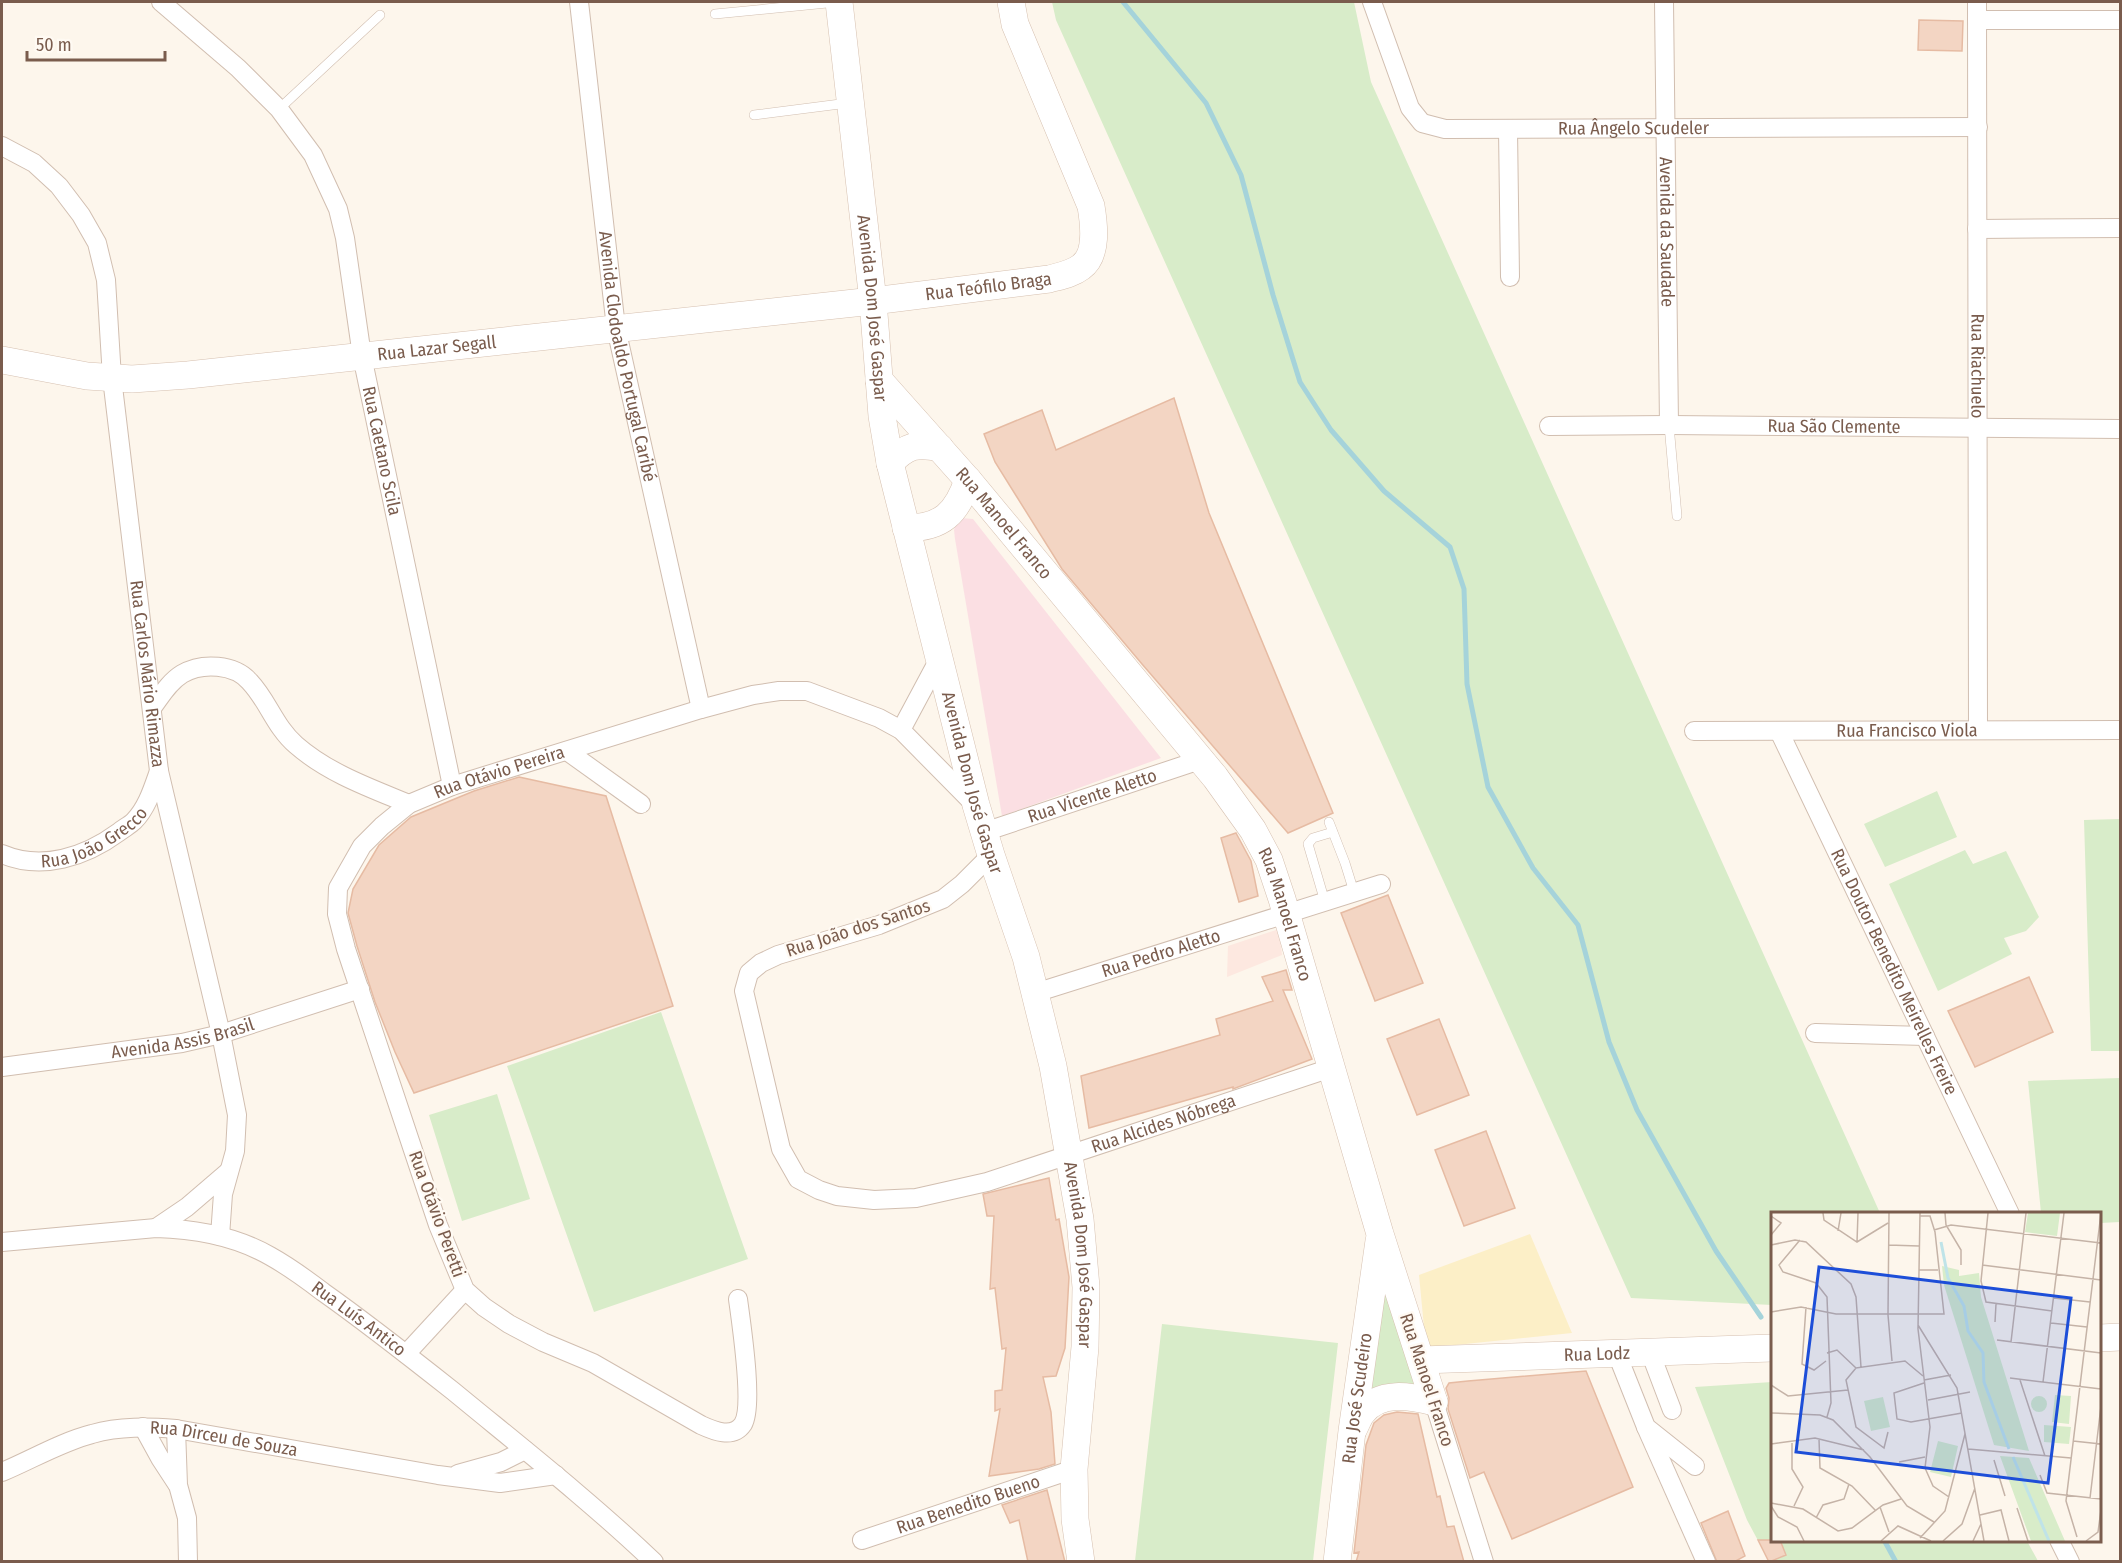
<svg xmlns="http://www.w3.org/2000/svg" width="2122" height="1563" font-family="'Fira Sans Condensed',sans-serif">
	<rect width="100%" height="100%" fill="#fdf6ec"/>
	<!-- commercial -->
	<path fill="#fde8e0" d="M1279 929 1282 955 1227 977 1228 946Z"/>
	<!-- medical -->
	<path fill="#fbdfe3" d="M961 518 973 519 1161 758 1002 816 955 539 954 530 956 524Z"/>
	<!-- green -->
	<path fill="#d8ecc9" d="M1052 2H1354L1371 82 1880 1213 1772 1214V1305L1631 1298 1056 20Z
		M1937 791 1957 837 1885 867 1864 824Z
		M2120 819V1051H2091L2084 820Z
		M1965 850 1973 864 2006 851 2039 917 2026 931 2004 938 2012 954 1938 991 1889 884Z
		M661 1012 748 1259 594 1312 507 1066Z
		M2120 1078V1222L2100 1223V1214L2041 1213 2028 1081Z
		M497 1094 530 1199 462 1221 429 1115Z
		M1383 1276 1423 1389 1365 1398Z
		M1162 1324 1338 1343 1313 1561H1135Z
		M1772 1382V1540L2027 1541 2038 1561H1769L1747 1520 1695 1387Z"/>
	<!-- sand -->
	<path fill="#fcefc7" d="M1530 1234 1572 1333 1426 1348 1419 1275Z"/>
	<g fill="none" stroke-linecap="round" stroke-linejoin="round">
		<!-- stream -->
		<path stroke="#a5d3da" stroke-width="5" d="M1123 2 1206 103 1241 175 1273 295 1300 382 1331 430 1384 491 1450 547 1464 589 1467 684 1488 787 1533 868 1578 925 1609 1042 1637 1110 1716 1251 1761 1317
			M1884 1540 1896 1562"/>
	</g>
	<!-- building -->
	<path fill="#f3d5c3" stroke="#e6bba3" stroke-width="1.5" d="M1919 20 1963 21 1962 51 1918 50Z
		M1174 398 1209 513 1333 813 1288 833 1142 664 1062 569 995 462 984 434 1042 410 1056 450Z
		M519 777 606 796 673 1006 414 1093 395 1052 375 1002 357 946 348 913 353 889 379 845 411 817 474 791Z
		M1236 833 1251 861 1258 896 1239 902 1221 838Z
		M1388 895 1423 983 1375 1001 1341 913Z
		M1286 970 1292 990H1283L1312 1059 1233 1089V1087L1089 1128 1081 1076 1220 1035 1216 1019 1273 1001 1262 977Z
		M2029 977 2053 1032 1975 1067 1948 1011Z
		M1439 1019 1469 1095 1417 1115 1387 1039Z
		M1486 1131 1515 1208 1464 1226 1435 1150Z
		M1049 1178 1056 1220 1059 1219 1069 1277 1065 1348 1056 1376 1043 1377 1051 1412 1055 1464 1039 1469 989 1476 1000 1409 995 1411V1391L1002 1390 1006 1348 1002 1349 995 1288 990 1289 994 1216H987L983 1194Z
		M1586 1371 1633 1487 1512 1539 1484 1472 1470 1478 1448 1409 1449 1398 1446 1388 1449 1383 1468 1381Z
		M1397 1412 1418 1414 1437 1497 1440 1496 1447 1527 1454 1526 1464 1562H1356L1359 1552 1354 1553 1366 1445 1374 1423 1384 1415Z
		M1047 1490 1065 1562H1028L1019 1520 1010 1523 1002 1505Z
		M1728 1511 1745 1556 1734 1562H1717L1701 1523Z
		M1758 1540H1780L1786 1555 1769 1562Z"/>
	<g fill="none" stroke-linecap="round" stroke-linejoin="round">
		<defs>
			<path id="lane" d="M715 14 837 2
				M279 109 380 15
				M754 115 848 103
				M1669 425 1677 516
				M1329 822 1345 863 1354 892
				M1325 902 1308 844 1313 838 1333 832"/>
			<g id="street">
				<path id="s1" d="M161 2 238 68 279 109 313 155 338 209 345 238 362 356 452 786"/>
				<path id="s2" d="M579 2 616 328 701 709"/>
				<path id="s3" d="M1372 2 1410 108 1422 123 1445 129 1978 127"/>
				<path id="s4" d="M1664 2 1669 425"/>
				<path id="s5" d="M1977 2 1978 730"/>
				<path d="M1977 20H2120"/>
				<path d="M1508 129 1510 277"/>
				<path id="s6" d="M2 146 34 163 59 186 81 215 97 243 106 280 112 378 159 771 221 1034 237 1115 235 1151 223 1194 220 1236"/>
				<path d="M1977 229 2120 228"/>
				<path id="s7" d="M1549 426 1669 425 2120 429"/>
				<path d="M152 708C161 696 169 682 182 674 202 662 235 664 250 682 268 701 275 727 296 745 328 773 370 788 409 804"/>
				<path d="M901 730 939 659"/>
				<path id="s8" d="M1694 731 2120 730"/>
				<path id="s9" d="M1779 731 2010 1214"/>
				<path d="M567 751 641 804"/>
				<path id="s10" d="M984 832 1200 760"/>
				<path id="s11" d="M2 854C42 871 85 857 119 832 124 828 130 825 134 821 147 808 153 788 159 771"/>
				<path id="s12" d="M991 855 962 884 943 899 879 925 778 955 761 963 749 973 744 991 781 1149 798 1179 819 1190 837 1196 874 1200 916 1198 987 1182 1331 1068"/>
				<path id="s13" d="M1035 993 1381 884"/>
				<path d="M1815 1033 1925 1036"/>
				<path id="s14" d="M2 1067 182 1043 221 1034 360 989"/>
				<path d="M156 1228 187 1207 229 1171"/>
				<path id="s15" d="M2 1242 156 1228C196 1229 235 1236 270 1256 288 1266 306 1279 323 1292 367 1323 410 1357 453 1391 521 1447 590 1501 654 1562"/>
				<path id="s16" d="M738 1299C741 1322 754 1406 743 1424 733 1439 714 1431 701 1425L593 1363 543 1342 509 1324 484 1307 465 1290 438 1225 346 949 337 914 338 888 362 846 382 826 409 804 452 786 701 709 753 695 779 691H807L879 718 901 730 973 803"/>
				<path d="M1650 1352 1672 1410"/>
				<path d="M406 1354 465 1290"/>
				<path d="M1617 1354 1646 1427 1695 1466"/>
				<path d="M1434 1402 1484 1562"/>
				<path d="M143 1427 160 1458 177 1484"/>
				<path d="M1646 1427 1706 1562"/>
				<path d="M176 1429 178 1485 187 1518 188 1562"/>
				<path id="s17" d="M2 1472C31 1460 61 1442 92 1434 120 1426 148 1427 176 1429L438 1475 500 1483 556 1475"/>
				<path d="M458 1474 501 1462 525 1450"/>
				<path id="s18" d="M862 1540 1074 1469"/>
				<path d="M2059 1540 2070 1562"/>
			</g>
			<g id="secondary">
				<path id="s19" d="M839 2 873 301 882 416 890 463 976 805 991 855 1026 957 1053 1066 1080 1219 1086 1287 1085 1347 1074 1469 1075 1519 1081 1562"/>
				<path id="s20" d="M2 360 87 376 132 379 188 375 873 301 1049 279C1060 276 1072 274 1081 267 1098 255 1094 224 1091 206L1015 24 1011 2"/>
				<path id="s21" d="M879 380 968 480 1215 777 1253 830 1269 860 1282 899 1380 1234 1434 1402"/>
				<path d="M890 463C907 445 917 443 940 448"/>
				<path d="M906 528C942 528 957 513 968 480"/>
				<path d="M2100 1338 2120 1337"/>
				<path id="s22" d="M1421 1360 1772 1348"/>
				<path d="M1353 1430C1356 1425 1358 1418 1362 1413 1380 1390 1410 1396 1434 1402"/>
				<path id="s23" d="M1337 1562 1352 1431 1379 1241"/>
			</g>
		</defs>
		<!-- lane casing -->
		<use href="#lane" stroke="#d1beb0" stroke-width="10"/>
		<!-- street casing -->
		<use href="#street" stroke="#d1beb0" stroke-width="20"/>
		<!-- secondary casing -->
		<use href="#secondary" stroke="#d6c0b0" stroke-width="28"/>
		<!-- lane -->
		<use href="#lane" stroke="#fff" stroke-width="9"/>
		<!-- street -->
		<use href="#street" stroke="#fff" stroke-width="18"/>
		<!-- secondary -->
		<use href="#secondary" stroke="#fff" stroke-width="27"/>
	</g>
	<g text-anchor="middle" stroke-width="4.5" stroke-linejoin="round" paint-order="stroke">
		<!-- street labels -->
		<g font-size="18" fill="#7a5c4d" stroke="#fffaf3">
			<text dy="6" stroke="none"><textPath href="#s3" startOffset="344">Rua Ângelo Scudeler</textPath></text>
			<text dy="6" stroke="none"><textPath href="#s4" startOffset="230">Avenida da Saudade</textPath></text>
			<text dy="6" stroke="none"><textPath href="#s20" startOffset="993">Rua Teófilo Braga</textPath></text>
			<text dy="6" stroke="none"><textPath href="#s19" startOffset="308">Avenida Dom José Gaspar</textPath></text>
			<text dy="6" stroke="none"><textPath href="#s20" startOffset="438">Rua Lazar Segall</textPath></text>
			<text dy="6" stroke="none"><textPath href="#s2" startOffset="358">Avenida Clodoaldo Portugal Caribé</textPath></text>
			<text dy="6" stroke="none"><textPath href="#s5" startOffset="364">Rua Riachuelo</textPath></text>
			<text dy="6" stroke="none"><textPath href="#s7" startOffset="285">Rua São Clemente</textPath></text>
			<text dy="6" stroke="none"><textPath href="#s1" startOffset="522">Rua Caetano Scila</textPath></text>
			<text dy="6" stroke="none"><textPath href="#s21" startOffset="190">Rua Manoel Franco</textPath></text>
			<text dy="6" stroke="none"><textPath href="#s6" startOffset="573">Rua Carlos Mário Rimazza</textPath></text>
			<text dy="6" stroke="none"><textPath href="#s8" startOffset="213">Rua Francisco Viola</textPath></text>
			<text dy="6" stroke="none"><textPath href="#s16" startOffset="1076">Rua Otávio Pereira</textPath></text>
			<text dy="6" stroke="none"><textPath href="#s19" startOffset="794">Avenida Dom José Gaspar</textPath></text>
			<text dy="6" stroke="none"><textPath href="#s10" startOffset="114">Rua Vicente Aletto</textPath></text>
			<text dy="6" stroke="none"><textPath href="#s11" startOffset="99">Rua João Grecco</textPath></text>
			<text dy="6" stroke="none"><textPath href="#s21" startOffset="676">Rua Manoel Franco</textPath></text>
			<text transform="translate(858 928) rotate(-18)" y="6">Rua João dos Santos</text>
			<text dy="6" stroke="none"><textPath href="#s13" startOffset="132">Rua Pedro Aletto</textPath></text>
			<text dy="6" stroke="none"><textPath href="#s9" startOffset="267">Rua Doutor Benedito Meirelles Freire</textPath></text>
			<text dy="6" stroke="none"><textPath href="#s14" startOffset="183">Avenida Assis Brasil</textPath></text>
			<text dy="6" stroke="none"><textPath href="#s12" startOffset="870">Rua Alcides Nóbrega</textPath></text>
			<text transform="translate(437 1214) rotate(70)" y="6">Rua Otávio Peretti</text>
			<text dy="6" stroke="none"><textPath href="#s19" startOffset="1280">Avenida Dom José Gaspar</textPath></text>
			<text dy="6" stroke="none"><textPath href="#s15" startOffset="382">Rua Luís Antico</textPath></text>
			<text dy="6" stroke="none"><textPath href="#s22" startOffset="176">Rua Lodz</textPath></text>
			<text transform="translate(1427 1380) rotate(72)" y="6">Rua Manoel Franco</text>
			<text dy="6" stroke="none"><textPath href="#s23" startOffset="165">Rua José Scudeiro</textPath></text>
			<text dy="6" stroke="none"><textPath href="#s17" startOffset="231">Rua Dirceu de Souza</textPath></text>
			<text dy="6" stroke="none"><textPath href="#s18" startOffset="112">Rua Benedito Bueno</textPath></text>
		</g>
	</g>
	<!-- overview -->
	<g transform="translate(1771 1212)">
		<rect width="330" height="330" fill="#fdf6ec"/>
		<path d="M257 1H289L286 24 254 20ZM171 54 188 58V64L208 61 210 85 258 239 223 233 173 73ZM284 183 300 184 298 212 281 210ZM260 192a8 8 0 1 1 16 0a8 8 0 1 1-16 0ZM112 185 119 215 100 219 93 189ZM273 213 300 215 298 232 273 230ZM167 229 187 234 180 265 159 260ZM229 244 258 246 294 329H260Z" fill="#d8ecc9"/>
		<path fill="none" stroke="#bfe3e8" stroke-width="3" d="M170 30 177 66 193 94 197 119 212 141 213 170 238 237M242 245 278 329"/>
		<path fill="none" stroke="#c5b3a7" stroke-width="1.5" d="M52 1 53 8 86 30 117 11M118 1 117 103 121 149M149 1 147 117 159 215 154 256 162 274 178 285M174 1 175 13 190 38V53M217 1 210 69 215 90 281 99M0 4 10 11 0 23M163 18 180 13 330 31M67 19 70 1M29 28 8 53 12 60 45 71 56 85 60 191 56 205M86 30 87 1M0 33 24 28 35 30 80 72 85 85 90 155M117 33 148 34M211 53 330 68M148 58H167M283 86 319 90M35 95 31 152 43 158 55 149M0 100 30 95 65 102H173L164 20 159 4H149M224 110 225 92M280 111 316 115M147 113 186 176 213 329M226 128 330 141M240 130 255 1M56 141 66 138 85 156 134 149 152 164M0 149V172M85 156 75 168 85 215 113 236 117 220M239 166 330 177M153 168 180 163M249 168 274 244M272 170 293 1M153 171 123 181 126 207 140 210 191 201M0 173 17 184 77 178M157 188 199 180M0 201 49 203 62 208 99 245 136 294 163 310M48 227 49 256 81 274 105 299M302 229 330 232M21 231V257L32 275 23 294M0 232 44 226 93 238M197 237 300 246M0 238V281M223 248 234 284M128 250 154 245M269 263 276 281 330 287M319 286 330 194M0 291 32 297 67 319 81 316 112 293 130 287M0 294 7 305 26 315 33 329M109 295 118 320M246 296 257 329M209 303 230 298 238 329M45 306 52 293 73 287 78 272M306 325 295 289 330 1M149 326 174 299 194 222M110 329 127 314 160 329M172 329 191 312 204 276M202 329 210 312M315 329 327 320 330 298"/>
		<path fill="#1d4ed8" fill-opacity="0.15" stroke="#1d4ed8" stroke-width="3" d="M48 55 300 86 277 271 25 240Z"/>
		<rect width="330" height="330" fill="none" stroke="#7a5c4d" stroke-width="3"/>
	</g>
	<!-- border -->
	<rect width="2122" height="1563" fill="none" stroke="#7a5c4d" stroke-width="6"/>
	<!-- scale -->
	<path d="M27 51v9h138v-9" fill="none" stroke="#7a5c4d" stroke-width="3"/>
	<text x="36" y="51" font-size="18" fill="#7a5c4d" stroke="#fffaf3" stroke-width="4.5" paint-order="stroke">50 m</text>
</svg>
